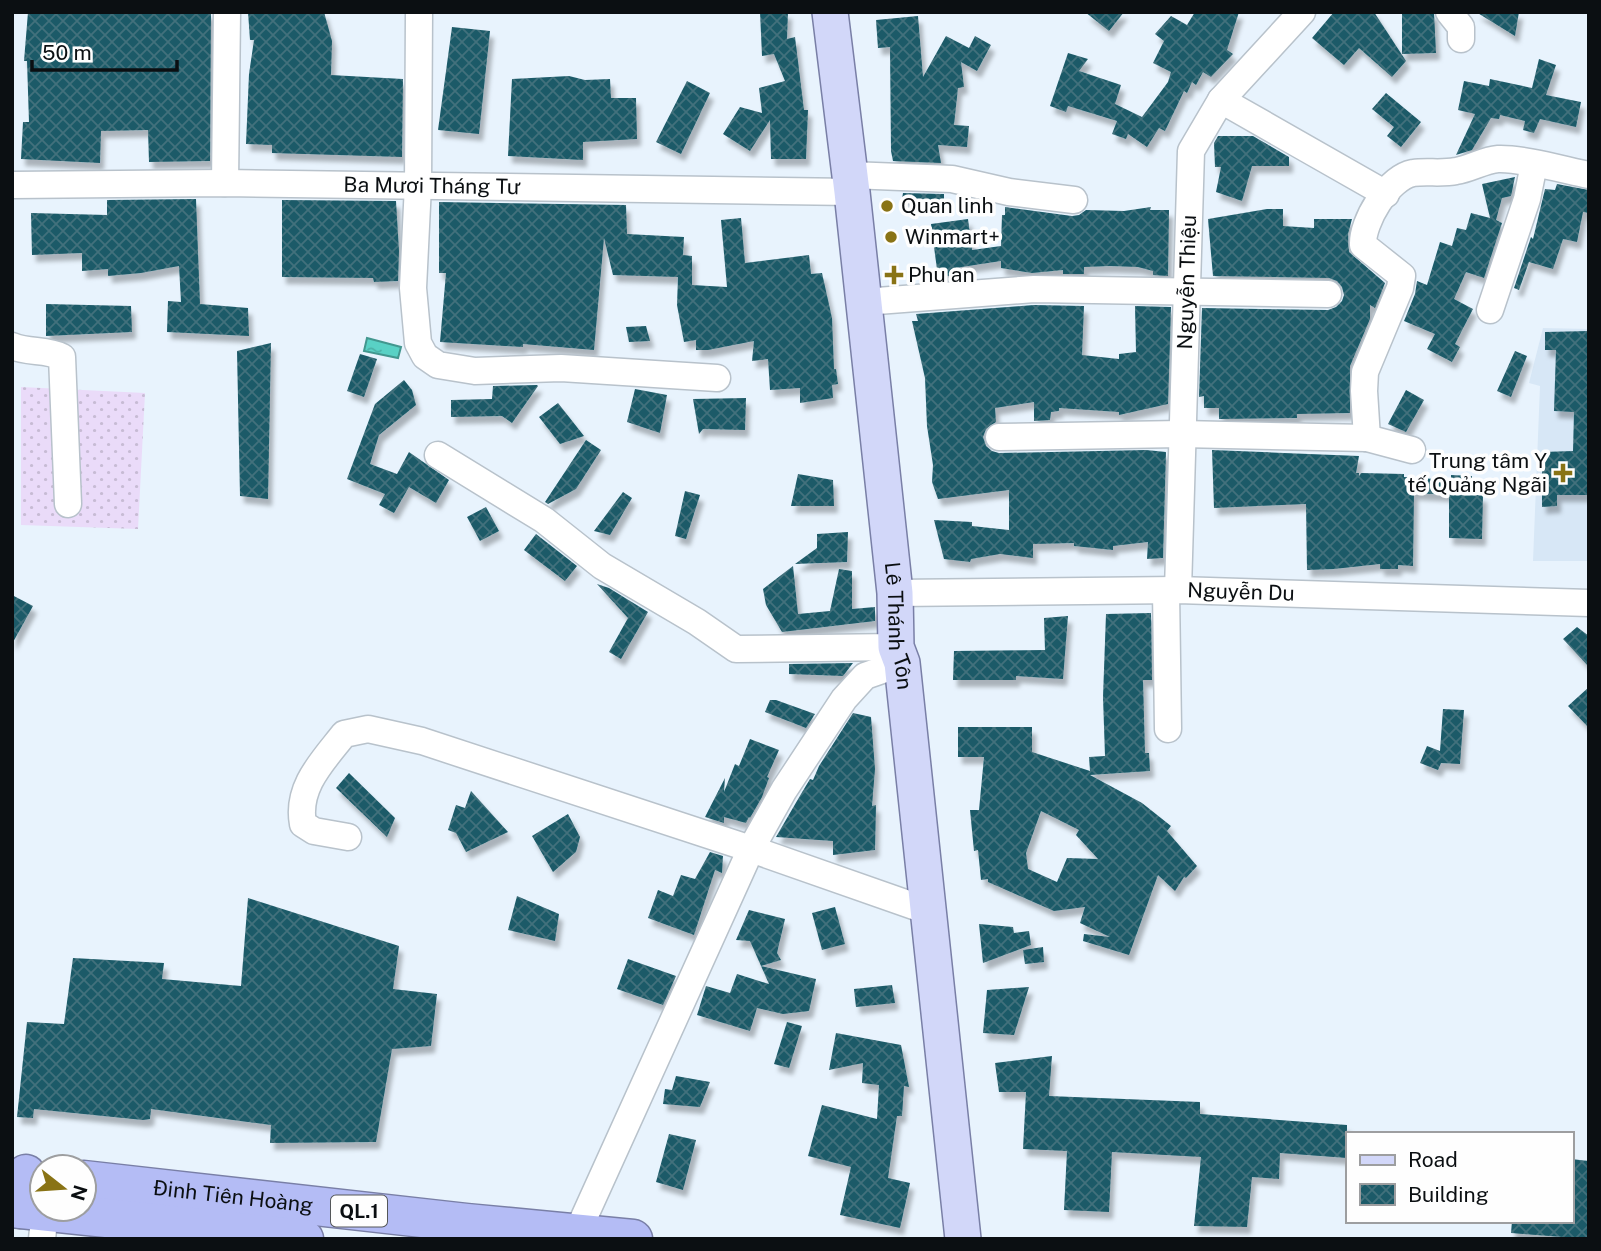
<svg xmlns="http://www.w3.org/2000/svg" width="1601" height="1251" font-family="'Public Sans',sans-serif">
	<defs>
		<pattern id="grass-dots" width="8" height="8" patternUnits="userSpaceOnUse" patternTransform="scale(1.75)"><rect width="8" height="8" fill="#eadbf9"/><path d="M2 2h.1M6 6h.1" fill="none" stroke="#c7bbd4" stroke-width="1.8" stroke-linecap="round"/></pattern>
		<pattern id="water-ripples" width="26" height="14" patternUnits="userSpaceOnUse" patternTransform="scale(1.75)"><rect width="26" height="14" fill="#59d1c5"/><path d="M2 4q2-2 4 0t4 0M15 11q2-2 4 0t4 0" fill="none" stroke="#4cb2a8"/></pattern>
		<pattern id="building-cross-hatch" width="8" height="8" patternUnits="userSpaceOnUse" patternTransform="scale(1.75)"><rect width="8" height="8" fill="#1c5a68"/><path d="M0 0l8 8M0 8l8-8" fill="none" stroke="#42717c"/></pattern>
		<filter id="shadow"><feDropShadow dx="4" dy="7" stdDeviation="2" flood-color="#0004"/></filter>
	</defs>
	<rect width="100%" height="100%" fill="#e8f3fd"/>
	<!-- built -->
	<path fill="#d7e7f6" d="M1543 328 1589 329V561H1533L1540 386 1529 383Z"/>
	<!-- grass -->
	<path fill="url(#grass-dots)" d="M21 387 145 393 138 529 21 525Z"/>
	<!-- water -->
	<path fill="url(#water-ripples)" stroke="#42978f" stroke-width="2" d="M367 338 401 347 398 358 364 351Z"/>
	<!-- building -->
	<path fill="url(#building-cross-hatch)" fill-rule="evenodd" filter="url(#shadow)" d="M28 12H211L210 161 149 162 148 130 101 131 100 163 21 159 23 122H29L27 61H24Z
		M248 12H324L332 41 331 75 403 79 402 157 272 153V145L246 144 249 74 254 40H250Z
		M760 12H788L787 39 795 37 804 110H808L806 159H771L770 120 750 151 723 134 740 107 762 113 759 88 785 81 774 54 762 56Z
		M1085 12H1124L1109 31Z
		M1195 12H1239L1227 50 1233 54 1211 77 1203 72 1196 85 1192 82 1187 93 1184 91 1165 131 1159 128 1147 147 1128 134 1126 139 1112 134 1117 121 1068 106 1066 112 1050 106 1068 53 1088 59 1079 71 1121 85 1115 104 1142 117 1168 82 1171 72 1153 63 1164 41 1155 34 1171 16 1187 25Z
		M1334 12H1374L1406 61 1392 77 1359 48 1344 65 1312 38Z
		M1402 12H1434L1436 53 1402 54Z
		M1476 12H1519L1515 36Z
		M918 16 923 77 946 36 969 48 975 36 991 45 977 71 961 62 964 87 958 88 954 125 969 126 967 147 938 145 941 163 893 161 891 151 890 47 878 48 876 20Z
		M452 27 490 31 479 134 438 130Z
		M1539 59 1556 65 1546 95 1581 102 1576 127 1540 119 1534 133 1523 130 1525 121 1500 115 1499 119 1491 118 1472 150 1456 155 1475 114 1458 110 1464 81 1489 86 1490 79 1532 88Z
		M569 76 585 80 610 79 611 98H636L637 139 583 142V160L508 156 512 79Z
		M687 81 710 93 681 154 656 142Z
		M1386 93 1421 122 1401 147 1387 136 1394 127 1372 109Z
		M1218 136H1253L1289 157V166H1252L1242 201 1216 192 1221 167H1215L1214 143Z
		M1515 177 1511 196 1502 198 1496 220 1502 223 1484 278 1466 272 1454 299 1473 309 1455 344 1460 347 1452 362 1427 349 1435 334 1404 321 1415 294 1417 281 1427 285 1440 242 1452 246 1457 228 1466 230 1471 213 1490 218 1482 184Z
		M1557 184 1589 190V213L1583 212 1577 242 1563 239 1553 269 1529 262 1519 290 1514 288 1531 237 1533 239 1545 189 1555 190Z
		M903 193 944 194V202L902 199Z
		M196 199 200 304 248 308 249 336 167 332 168 301 181 302 179 266 141 273 108 276V269L82 271V253L32 255 31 213 107 215V200Z
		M282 200 396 201 399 251 398 281 374 282 373 278 282 277Z
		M439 202 626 205 627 234 684 237 683 255 692 256V285L727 287 721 220 741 218 745 263 809 255 811 274 822 273 832 318 834 369H836L838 384 832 385 833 398 800 403V388L770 390 768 359 752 361 754 341 708 350H696V340L684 342 677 305 678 277 613 275 604 238 594 350 523 344V347L440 342 446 273H439Z
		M1005 207 1072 216 1079 215 1086 210 1124 211 1151 207 1150 210H1169L1168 276 1153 275V271L1138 267 1110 266 1084 267V274H1063V270L1032 273 1001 268V261L955 268 956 275 938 277 931 224 968 219 972 250 1001 246 1002 215H1005Z
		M1267 209H1283V226L1314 228V219H1352L1348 234 1349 252 1385 283 1375 308 1370 305V319L1350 366V413L1297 414V418L1219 419V408H1204V396L1199 397 1202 308 1328 310 1336 307 1342 301 1344 295 1342 287 1337 281 1329 278 1213 276 1208 219Z
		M46 304 131 306 132 332 46 336Z
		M1034 305 1084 306 1082 355 1119 359V354L1136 352 1135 306 1171 307 1168 404 1119 415V412L1059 408V411L1051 412 1050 420 1034 421V402L995 408 996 422 986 429 983 437 986 446 992 451 999 453 1146 450 1166 452 1163 558 1147 559 1148 542 1113 546V550L1074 546V543L1033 544V558L1000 554 971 559 970 562 944 559 934 520 972 522V526L1009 530V490L938 499 932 482 933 465 927 426 925 378 912 321H918L916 314Z
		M646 326 650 341 629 342 626 327Z
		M1589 331V495H1557V506L1542 507V452L1573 451 1574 412 1554 411 1556 350H1545V332Z
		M271 343 268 499 240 496 237 351Z
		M1515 351 1527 356 1511 397 1497 391Z
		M360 354 377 359 364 397 347 391Z
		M404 380 412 390 416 405 379 435 370 464 397 474 409 452 449 480 436 503 409 487 394 513 379 505 385 494 347 479 375 404Z
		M537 385 538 386 512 423 502 416 451 417V400L492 399 493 386Z
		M635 389 667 395 660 433 627 422Z
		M1406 390 1424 400 1406 432 1388 424Z
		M746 398 745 430 703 429 699 434 693 399Z
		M558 403 584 436 560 444 539 417Z
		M586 440 601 450 576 489 548 504 545 502Z
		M1212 450 1359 456 1356 473H1359V476L1361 473 1404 474V477L1451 480V475L1472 476 1471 495H1483L1482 539 1449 538V495L1414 493 1413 566 1398 565V569H1380V564L1334 569 1307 570 1306 504 1214 508Z
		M798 474 833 480 834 506H791Z
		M685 491 700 495 686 539 675 536Z
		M623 492 632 498 610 535 594 531Z
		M486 507 499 531 480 541 467 517Z
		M848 532 847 562 795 564 817 548V534Z
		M536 534 577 566 565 581 524 550Z
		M793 566 798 614 830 611 839 569 852 571V609L875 607V621L782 632 766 605 763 589Z
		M597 584 609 588 648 612 621 659 609 652 628 618Z
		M12 595 33 606 12 644Z
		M1151 613 1152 680H1143L1145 753H1149L1150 771 1090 775 1142 803 1171 826 1167 831 1197 866 1186 878 1184 877 1175 891 1158 875 1129 955 1083 941 1084 934 1110 937 1080 923 1085 907 1054 911 988 882V879L981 880 978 850 974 851 970 810H979L984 757H958V727H1032V752L1090 771 1089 757 1105 756 1103 697 1106 614ZM1041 811 1079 830 1076 835 1098 859 1067 858 1057 882 1028 869 1026 853Z
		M1068 616 1063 679 1016 676V680H953L954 651 1045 650 1044 618Z
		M1577 627 1589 636V667L1563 639Z
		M853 663 843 676 789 674V664Z
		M1589 687V728L1568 706Z
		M770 700H776L815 714 806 728 765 712Z
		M1443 709 1464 710 1460 764 1441 763 1438 770 1420 763 1427 746 1440 751Z
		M853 713 871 717 875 769 872 806 876 805 875 850 833 855V841L776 837 801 794 810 779 813 780 819 766Z
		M750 739 779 750 767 777 769 778 762 797 750 818 749 817 746 823 724 817V823L705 817 725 778 724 792 735 764 739 766Z
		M349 773 395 818 387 837 336 788Z
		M471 791 508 832 466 852 456 833 448 830 456 805 465 808Z
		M568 814 580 837 576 852 553 872 532 836Z
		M710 852 723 856 722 873 715 870 694 935 648 918 658 890 673 896 681 875 695 879Z
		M517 896 559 914 555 941 508 930Z
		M248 898 399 946 393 989 437 994 431 1046 392 1049 376 1142 270 1143 271 1125 151 1109 150 1119 143 1120 34 1109 33 1118 17 1117 27 1022 64 1024 73 958 164 963 162 979 241 986Z
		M835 907 845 944 822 950 812 913Z
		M749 910 785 919 777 953 781 960 761 966 816 979 809 1011 783 1014 757 1008 750 1031 697 1015 706 986 730 993 737 974 769 984 750 941 736 940Z
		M979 924 1013 927 1014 933 1029 931 1031 945 983 963Z
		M1043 947 1044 962 1025 964 1023 950Z
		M628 959 676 976 663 1005 617 989Z
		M892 985 895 1003 856 1007 854 989Z
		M1029 987 1014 1035 983 1033 987 990Z
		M787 1022 802 1026 789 1068 774 1064Z
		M836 1033 901 1045 909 1087 904 1086 902 1116H897L888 1178 910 1183 900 1228 840 1215 851 1167 808 1156 822 1105 877 1119 879 1085 862 1083 863 1063 829 1070Z
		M1052 1056 1049 1096 1200 1102V1114L1347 1125V1158L1280 1153 1279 1179 1252 1177 1247 1227 1194 1226 1201 1157 1112 1152 1109 1212 1064 1210 1067 1151 1023 1149 1026 1092H999L995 1063Z
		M676 1076 710 1082 700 1107 663 1104 665 1089 672 1090Z
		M669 1134 696 1140 683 1190 656 1182Z
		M1571 1159 1589 1161V1239L1511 1233 1512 1221H1571Z"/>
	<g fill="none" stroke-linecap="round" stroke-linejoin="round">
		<defs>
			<g id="minor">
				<path d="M419 12 418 185 413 288 418 343 425 356 438 365 475 371 561 368 717 378"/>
				<path d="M1449 12 1461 27V39"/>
				<path d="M1221 100 1386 194"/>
				<path d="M850 175 952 179 1009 192 1074 200"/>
				<path d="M225 183 227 12"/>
				<path id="s1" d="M12 185 225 183 852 192"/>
				<path d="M864 302 1034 289 1328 294"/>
				<path d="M1490 310 1527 199 1534 164"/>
				<path d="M12 346C28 353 47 349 62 357L68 504"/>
				<path d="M999 437 1181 434 1367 438 1412 450"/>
				<path d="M1367 438 1364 391 1365 372 1400 288 1402 276 1363 245C1362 222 1388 178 1413 173 1427 171 1442 174 1456 171 1470 169 1484 160 1498 159 1522 158 1564 170 1589 175"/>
				<path d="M438 455 544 520 602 566 697 622 736 649 896 647"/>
				<path id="s2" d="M1178 590 1191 151 1221 100 1302 12"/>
				<path d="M1166 591 1168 729"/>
				<path id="s3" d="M895 593 1178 590 1589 603"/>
				<path d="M348 837 314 831 303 824C296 787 323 761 344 734L368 729 422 741 751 849 928 911"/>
				<path d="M577 1233 751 849 784 790 844 699 865 676 902 663"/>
				<path d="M42 1239 45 1211"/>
			</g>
			<g id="major">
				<path id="s4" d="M830 12 852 192 895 593 896 647 902 663 963 1239"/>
			</g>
			<g id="highway">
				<path id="s5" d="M84 1180 467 1223 633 1239"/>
				<path d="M12 1208 304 1239"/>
				<path d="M21 1209 26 1174"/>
			</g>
		</defs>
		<!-- minor casing -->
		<use href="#minor" stroke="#b8c2cb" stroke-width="29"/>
		<!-- major casing -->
		<use href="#major" stroke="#797fa6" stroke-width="38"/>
		<!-- highway casing -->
		<use href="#highway" stroke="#797fa6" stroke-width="41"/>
		<!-- minor -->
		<use href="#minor" stroke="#fff" stroke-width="26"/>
		<!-- major -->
		<use href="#major" stroke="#d2d7f9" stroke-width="35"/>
		<!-- highway -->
		<use href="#highway" stroke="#b4bcf5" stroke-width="38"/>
	</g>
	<!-- markers -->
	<g fill="#897315" stroke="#fefefe" stroke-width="2.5">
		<circle cx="887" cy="206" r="7"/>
		<circle cx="891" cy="237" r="7"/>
		<path d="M890.5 264.5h7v7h7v7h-7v7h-7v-7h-7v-7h7z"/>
		<path d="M1559.5 462.5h7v7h7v7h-7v7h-7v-7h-7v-7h7z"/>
	</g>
	<g text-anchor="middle" stroke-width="7" stroke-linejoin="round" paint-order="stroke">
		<!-- shield labels -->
		<rect fill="#fefefe" stroke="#545759" stroke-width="2" x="331" y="1195.5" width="56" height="31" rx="5"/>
		<g font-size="19" font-weight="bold" fill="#0b0f12">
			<text x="359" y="1218">QL.1</text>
		</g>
		<!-- street labels -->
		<g font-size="21" fill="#0b0f12" stroke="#fefefe">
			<text dy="7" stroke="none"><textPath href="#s1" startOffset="420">Ba Mươi Tháng Tư</textPath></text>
			<text dy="7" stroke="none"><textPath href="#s2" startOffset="308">Nguyễn Thiệu</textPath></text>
			<text dy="7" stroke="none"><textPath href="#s3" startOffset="346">Nguyễn Du</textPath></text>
			<text dy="7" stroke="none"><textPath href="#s4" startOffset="618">Lê Thánh Tôn</textPath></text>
			<text dy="7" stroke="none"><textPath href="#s5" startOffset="150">Đinh Tiên Hoàng</textPath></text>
		</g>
		<!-- poi labels -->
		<g font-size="21" fill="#0b0f12" stroke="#fefefe" text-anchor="start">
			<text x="901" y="213">Quan linh</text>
			<text x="905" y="244">Winmart+</text>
			<text x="908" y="282">Phu an</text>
			<text x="1547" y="468" text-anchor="end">Trung tâm Y<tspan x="1547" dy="24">tế Quảng Ngãi</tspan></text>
		</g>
	</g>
	<!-- border -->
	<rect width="1601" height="1251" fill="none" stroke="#0b0f12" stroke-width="28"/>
	<!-- legend -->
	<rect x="1346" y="1132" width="228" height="91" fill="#fefefe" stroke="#9d9ea0" stroke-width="2"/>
	<rect x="1360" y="1155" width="35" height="10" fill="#d2d7f9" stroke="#9d9ea0" stroke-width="2"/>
	<text x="1408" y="1167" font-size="21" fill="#0b0f12">Road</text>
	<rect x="1360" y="1184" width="35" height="21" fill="url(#building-cross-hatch)" stroke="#9d9ea0" stroke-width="2"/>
	<text x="1408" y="1202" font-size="21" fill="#0b0f12">Building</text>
	<!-- north arrow -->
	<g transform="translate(63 1188) rotate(107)"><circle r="33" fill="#fefefe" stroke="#9d9ea0" stroke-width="2"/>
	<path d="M0-5L12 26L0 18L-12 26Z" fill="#897315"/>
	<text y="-10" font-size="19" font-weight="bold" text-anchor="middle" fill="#0b0f12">N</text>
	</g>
	<!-- scale -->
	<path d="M32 60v10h145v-10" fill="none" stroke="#0b0f12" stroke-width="3.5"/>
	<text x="42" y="60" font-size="21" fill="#0b0f12" stroke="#fefefe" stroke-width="5" paint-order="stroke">50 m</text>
</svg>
